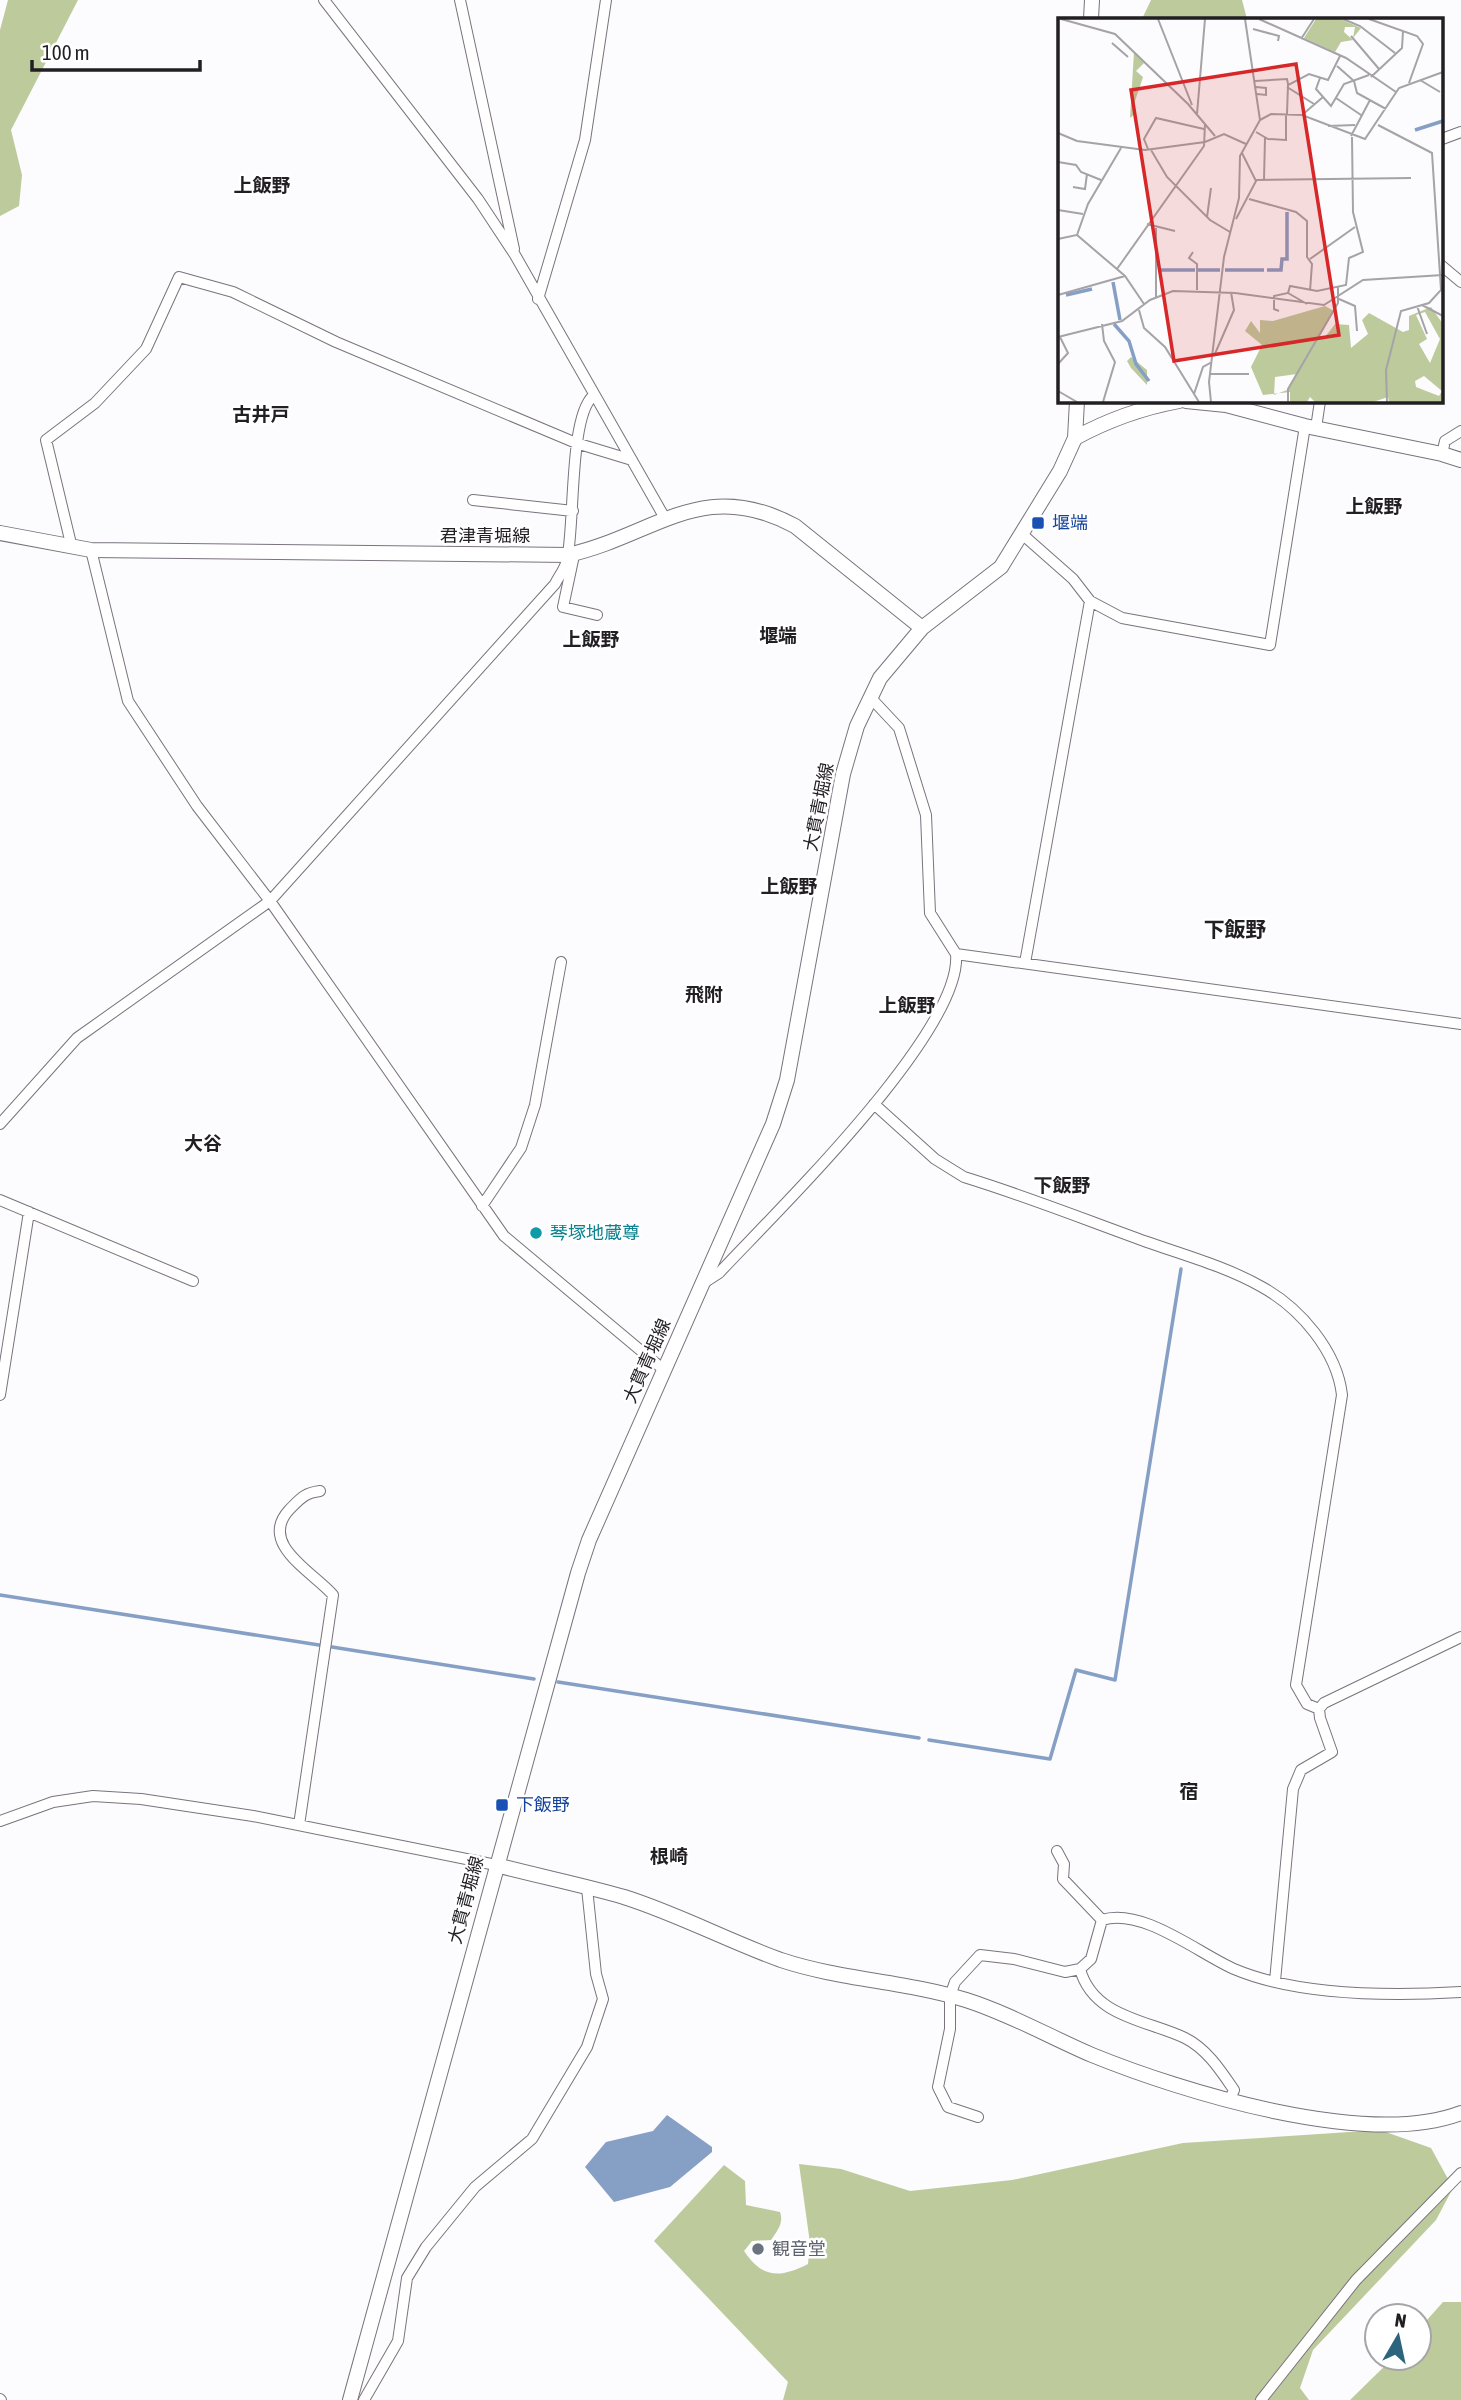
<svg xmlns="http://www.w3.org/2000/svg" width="1461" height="2400" font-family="'Asap Condensed','Noto Sans JP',sans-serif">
	<rect width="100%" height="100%" fill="#fcfbfd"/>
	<!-- forest -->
	<path fill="#bcca9c" d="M8 0H78L11 130 22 175 19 206 0 216V30Z
		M1151 0H1242L1247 19H1142Z
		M1380 2130 1431 2148 1453 2188 1436 2220 1313 2350 1300 2388 1309 2400H783L788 2382 654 2241 724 2165 745 2181 746 2205 780 2212C784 2223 777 2231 771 2240L752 2241 744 2251C763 2279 780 2278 808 2264L810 2243 799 2164 841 2169 910 2191 1012 2180 1183 2143Z
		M1443 2302H1461V2400H1350L1393 2358H1419V2329Z"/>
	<!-- water -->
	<path fill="#869fc5" d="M667 2115 712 2147V2152L670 2187 614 2202 585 2167 606 2142 653 2131Z"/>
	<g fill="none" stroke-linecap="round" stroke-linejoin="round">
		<!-- stream -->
		<path stroke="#869fc5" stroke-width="3.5" d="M0 1595 319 1645
			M332 1647 534 1679
			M558 1682 919 1738
			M929 1740 1050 1759 1076 1670 1115 1680 1181 1269"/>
		<defs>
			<path id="street" d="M324 0 478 199 515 255 666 520
				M460 0 514 249
				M1442 139 1461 132
				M1442 266 1461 282
				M538 299 585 140 606 0
				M1316 428 1320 401
				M1442 454 1445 441 1461 431
				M473 500 573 511
				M1022 534 1073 579 1090 601 1122 618 1270 645 1305 426
				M72 548 46 440 95 403 146 349 179 277 233 292 336 342 576 443 632 460
				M91 550 128 701 197 806 270 901 504 1236 664 1370
				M573 560 563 607 597 615
				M956 954 1461 1024
				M1025 963 1090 601
				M874 1104 935 1159 964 1177C1026 1196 1086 1220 1147 1242 1184 1255 1227 1267 1262 1287 1300 1308 1337 1351 1342 1395L1296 1685 1307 1704 1319 1709
				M0 1124 77 1038 270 901 555 584C559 576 565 569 567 560 575 524 569 417 593 396
				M0 1200 193 1281
				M482 1206 521 1148 535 1105 561 962
				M702 1284 719 1273C774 1214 963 1031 956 954L930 913 926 815 899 728 870 697
				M0 1395 29 1212
				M0 1821 53 1802 93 1796 141 1799 253 1816 496 1865
				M299 1825 333 1595C313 1572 258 1544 289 1510 300 1499 304 1493 320 1491
				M1057 1851 1064 1864 1063 1879 1102 1920
				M1080 1969C1093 2017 1147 2020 1185 2038 1207 2049 1221 2071 1234 2090L1230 2099
				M1275 1981 1293 1789 1301 1770 1332 1752 1320 1718 1319 1709 1324 1703 1461 1637
				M978 2117 948 2107 938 2087 950 2029V1996L955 1982 980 1955 1014 1959 1065 1972 1080 1969 1091 1959 1102 1920C1142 1907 1198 1953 1234 1969 1298 1996 1393 1996 1461 1992
				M0 2399 1 2400
				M364 2400 398 2341 407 2278 426 2247 475 2187 532 2139 587 2047 603 1999 596 1974 587 1888
				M1261 2400 1356 2280 1461 2173"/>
			<path id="secondary" d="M1091 19 1092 0
				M1186 401 1226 405 1305 426 1442 454 1461 460
				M1075 438C1108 420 1141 408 1179 401
				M0 533 91 550 568 555C656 535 702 476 795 526L922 628
				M496 1865C538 1876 582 1885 624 1897 678 1914 728 1941 781 1960 841 1980 905 1981 966 2000 1010 2014 1050 2037 1092 2055 1183 2092 1367 2149 1461 2113
				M350 2400 578 1573 589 1540 773 1124 787 1080 843 774 857 726 880 678 922 628 1001 567 1060 471 1075 438 1077 401"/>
		</defs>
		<!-- street casing -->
		<use href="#street" stroke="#7a737e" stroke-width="12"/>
		<!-- secondary casing -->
		<use href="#secondary" stroke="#7a737e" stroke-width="16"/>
		<!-- street -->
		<use href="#street" stroke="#fff" stroke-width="10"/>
		<!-- secondary -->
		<use href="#secondary" stroke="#fff" stroke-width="14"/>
	</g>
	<!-- markers -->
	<g fill="#1a4fb4" stroke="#fff" stroke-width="2.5">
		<rect x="1031" y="516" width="14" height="14" rx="3.5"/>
		<rect x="495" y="1798" width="14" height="14" rx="3.5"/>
	</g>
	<circle fill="#0f9aa8" stroke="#fff" stroke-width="2.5" cx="536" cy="1233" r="7"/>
	<circle fill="#6b7280" stroke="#fff" stroke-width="2.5" cx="758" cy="2249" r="7"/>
	<g text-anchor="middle" stroke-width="5" stroke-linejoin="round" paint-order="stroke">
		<!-- transit labels -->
		<g font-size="18" fill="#164399" stroke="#fff" text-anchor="start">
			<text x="1052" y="529">堰端</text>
			<text x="516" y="1811">下飯野</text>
		</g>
		<!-- street labels -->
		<g font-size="18" fill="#221f23" stroke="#fff">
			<text x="485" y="542">君津青堀線</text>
			<text transform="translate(819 807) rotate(-79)" y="6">大貫青堀線</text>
			<text transform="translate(647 1361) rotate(-66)" y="6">大貫青堀線</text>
			<text transform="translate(466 1900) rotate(-75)" y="6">大貫青堀線</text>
		</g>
		<!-- culture labels -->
		<g font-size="18" fill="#0d838f" stroke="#fff" text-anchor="start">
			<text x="550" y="1239">琴塚地蔵尊</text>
		</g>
		<!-- worship labels -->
		<g font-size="18" fill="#5b616d" stroke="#fff" text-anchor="start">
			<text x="772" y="2255">観音堂</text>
		</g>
		<!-- neighbourhood labels -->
		<g font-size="19" font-weight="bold" fill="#221f23" stroke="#fff">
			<text x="262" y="192">上飯野</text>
			<text x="261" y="421">古井戸</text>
			<text x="1374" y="513">上飯野</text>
			<text x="778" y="642">堰端</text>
			<text x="591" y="646">上飯野</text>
			<text x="789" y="893">上飯野</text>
			<text x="704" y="1001">飛附</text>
			<text x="907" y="1012">上飯野</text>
			<text x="203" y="1150">大谷</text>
			<text x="1062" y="1192">下飯野</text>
			<text x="1189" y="1798">宿</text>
			<text x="669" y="1863">根崎</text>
		</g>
		<!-- quarter labels -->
		<g font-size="21" font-weight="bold" fill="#221f23" stroke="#fff">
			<text x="1235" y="937">下飯野</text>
		</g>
	</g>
	<!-- overview -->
	<g transform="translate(1058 18)">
		<rect width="385" height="385" fill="#fcfbfd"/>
		<path d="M258 1H282L303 10 295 20 297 9H287L286 14 295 22 283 24 277 34 246 20ZM76 34 86 45 78 53 85 59 76 86 78 95 72 100ZM267 288 276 293 262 318 267 319 277 306 291 307 293 330 310 316 304 302 311 295 345 314 351 312V298L373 289 385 306V384H331L330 379 315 384H257L252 379 249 384H232V374L205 377 193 349 204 327 187 313 193 303 202 315V302L215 303ZM367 294 382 321 372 345 361 326 369 321 358 297ZM239 356 229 372 216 377 217 359ZM366 358 384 373 381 378 358 369 357 363ZM73 339 89 352V367L73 350 69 343Z" fill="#bcca9c" fill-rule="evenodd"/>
		<path fill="none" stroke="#869fc5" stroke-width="3.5" d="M357 112 385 103M101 252H137M140 252H162M167 252H206M209 252H223L224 241H229V194M55 264 62 302M8 277 34 271M56 306 71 323 78 346 91 363"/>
		<path fill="none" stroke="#a5a3a6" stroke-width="2" d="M3 1 57 16 130 86 157 118M100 1 134 87M201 1 288 40 338 74M285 1 302 8 337 35M311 1 359 18 365 26 351 65M195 11 221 18 220 23M293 18 321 51M243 21 256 1M54 25 70 39M279 48 296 63 299 75 328 91M313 59 344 30 345 13M262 60 258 71 273 88 286 66 311 57M362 62 382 74M197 63 229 61 230 66M198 69 208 70V77L199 76M229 69 256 86M278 80 303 97M139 96 147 1M229 96 230 67 251 56 270 62 282 38M244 97 265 79M202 102 213 96 244 97 307 121 341 70 385 54M320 107 374 135 383 272 371 285 343 293 328 352 329 384M270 108 297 107M198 114 210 121 228 122V96M0 115 19 123 87 132 147 124 166 116 188 126M293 118 312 82M90 131 86 121 98 100 146 111M93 132 109 159 152 202 172 214M0 144 18 147 23 154 43 162M198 162 353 160M206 162 207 120M15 169 27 171 29 156M191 181 238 194 249 203V239L254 246 252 273M0 192 25 196M149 199 153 170M178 201 198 163 184 135M89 206 117 213M98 208V281M19 217 67 258 86 286M0 221 19 217 30 186 63 130M135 234 131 240 139 246V272M252 241 297 209M59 251 146 128 147 106M230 275 249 286M0 277 67 258M281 281 297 288 299 313M364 287 385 298M359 288 369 316M81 292 86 310 107 329 141 384M221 293 216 291V278L230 275 232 268 259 273 288 267 291 240 305 234 295 194 294 119M44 306 46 323 57 344 45 384M0 319 64 303 92 282 115 273 177 275 266 287 305 262 385 257M156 338 176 292 173 274M0 346 10 335 2 319M152 356H191M0 373 19 384M136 376 145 349 154 344M153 384 151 364 166 239 181 180 182 138 202 102 187 1M230 384V371L280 285V269"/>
		<path fill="#d62828" fill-opacity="0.15" stroke="#d62828" stroke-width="3.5" d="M238 46 281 317 116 343 73 72Z"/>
		<rect width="385" height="385" fill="none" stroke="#221f23" stroke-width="3.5"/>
	</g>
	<!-- north arrow -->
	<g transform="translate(1398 2337) rotate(9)"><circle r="33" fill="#ffffff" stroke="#a7a5a7" stroke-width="2"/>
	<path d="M0-5L12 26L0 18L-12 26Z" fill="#2c647e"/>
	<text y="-10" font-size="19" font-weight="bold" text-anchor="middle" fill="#221f23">N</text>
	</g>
	<!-- scale -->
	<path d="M32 60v10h168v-10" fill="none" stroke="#221f23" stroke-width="3.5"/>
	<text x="42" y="60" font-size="21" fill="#221f23" stroke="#ffffff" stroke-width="5" paint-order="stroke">100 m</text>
</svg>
